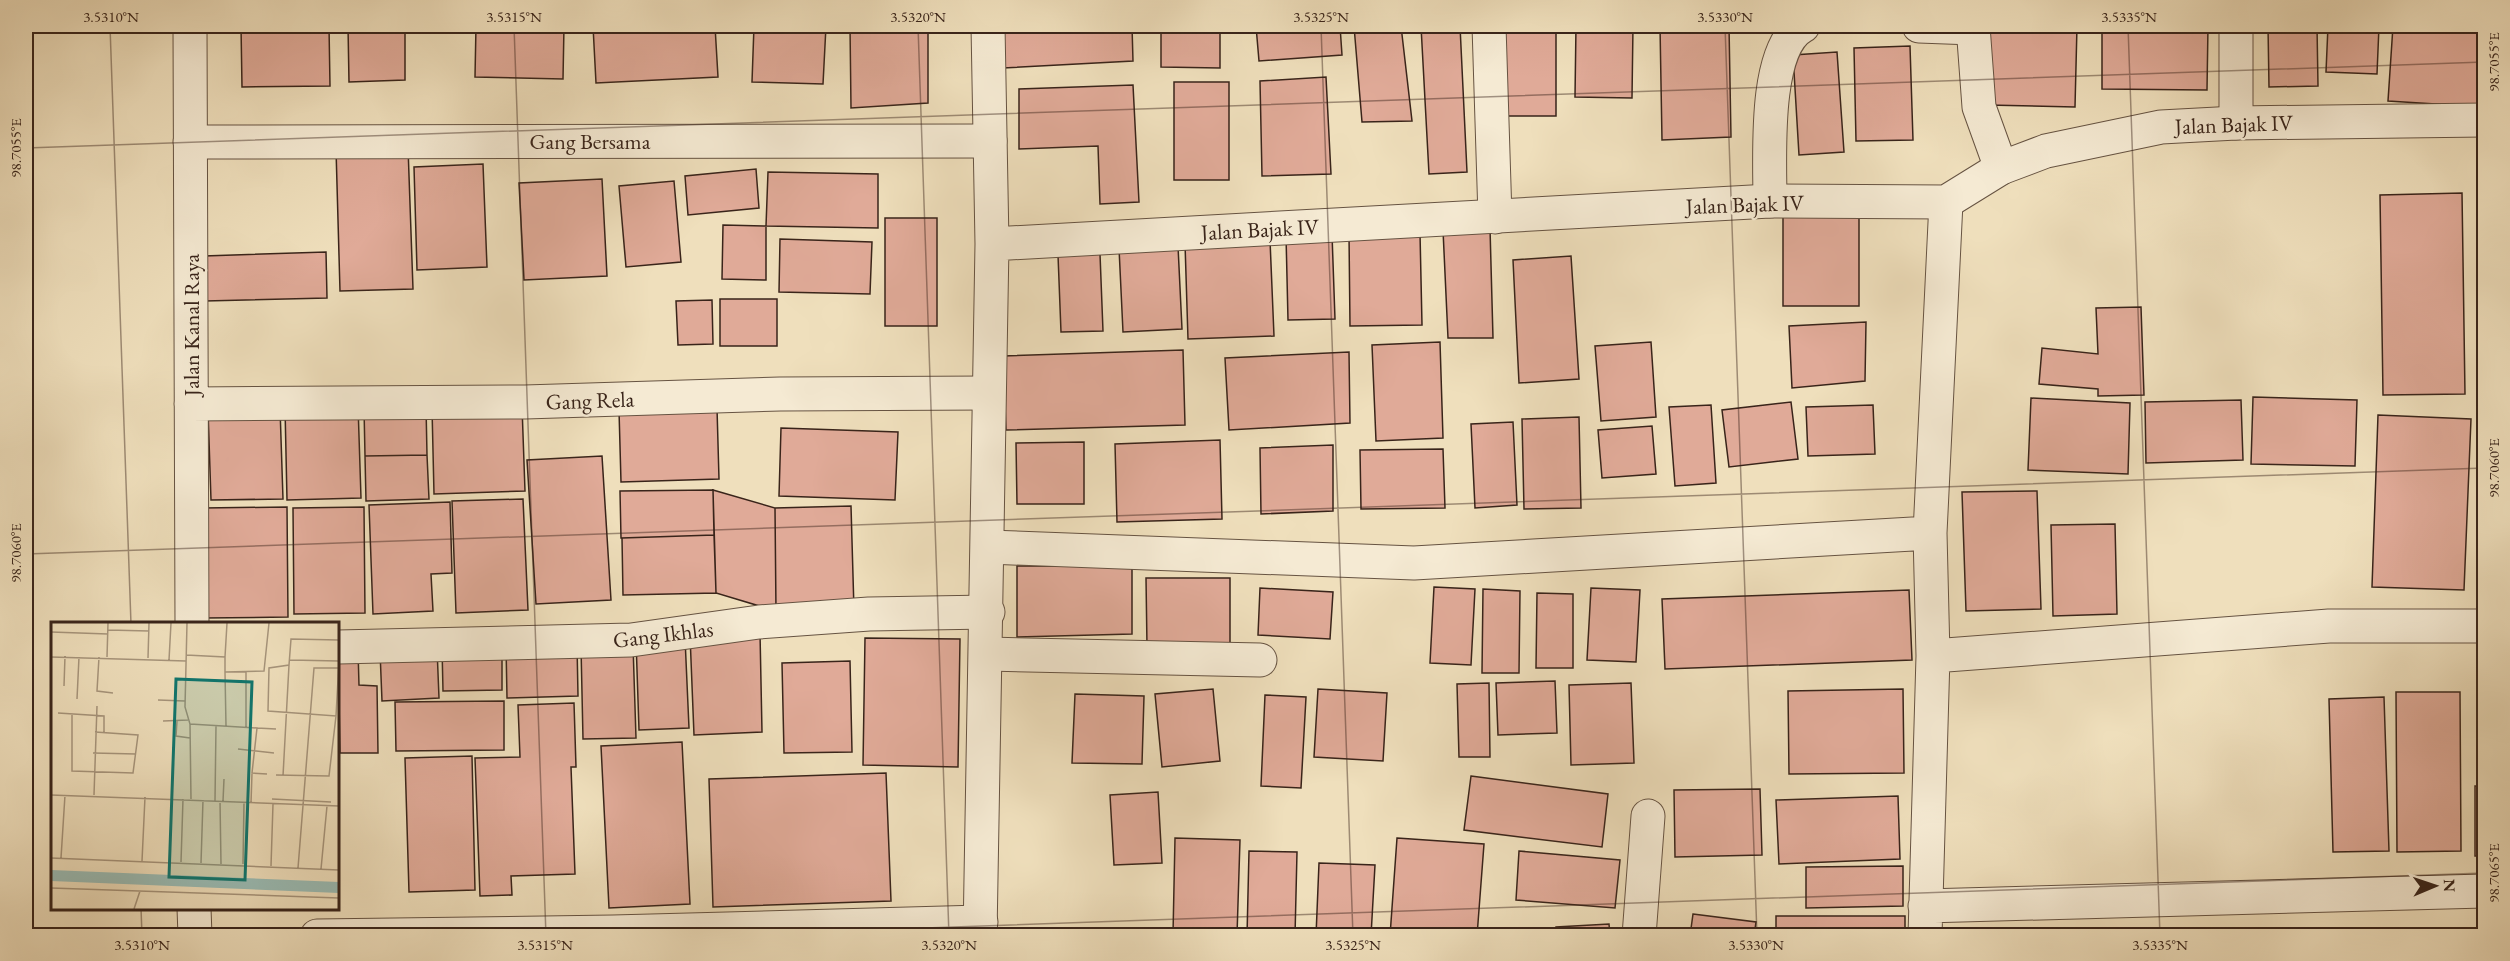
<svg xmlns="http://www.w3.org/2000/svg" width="2510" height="961" font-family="'EB Garamond',serif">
	<rect width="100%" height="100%" fill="#efdfbc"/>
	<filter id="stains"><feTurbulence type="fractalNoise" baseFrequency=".00333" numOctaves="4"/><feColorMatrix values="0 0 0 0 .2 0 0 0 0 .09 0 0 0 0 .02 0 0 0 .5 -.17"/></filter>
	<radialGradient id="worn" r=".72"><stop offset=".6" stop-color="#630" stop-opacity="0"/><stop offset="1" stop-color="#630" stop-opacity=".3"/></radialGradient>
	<!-- building -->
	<path fill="#e0aa98" stroke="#39241a" stroke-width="1.5" d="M241 26H329L330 86 242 87Z
		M348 26H405V80L349 82Z
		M476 26H564L563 79 475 77Z
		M593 26H715L718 77 596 83Z
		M754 26H826L823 84 752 82Z
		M850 26H928V103L851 108Z
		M1001 26H1132L1133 61 1003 68Z
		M1161 26H1220V68L1161 67Z
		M1256 26H1340L1342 55 1259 61Z
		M1354 26H1401L1412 121 1362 122Z
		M1421 26H1460L1467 172 1429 174Z
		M1504 26H1556V116H1504Z
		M1576 26H1633L1632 98 1575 97Z
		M1660 26H1729L1731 137 1662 140Z
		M1990 26H2077L2075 107 1987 105Z
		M2102 26H2208L2207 90 2102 89Z
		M2268 26H2317L2318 86 2269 87Z
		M2328 26H2379L2377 74 2326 72Z
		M2393 26H2484V107L2388 101Z
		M1910 46 1913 140 1856 141 1854 48Z
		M1837 52 1844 152 1799 155 1793 55Z
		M1326 77 1331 174 1262 176 1260 81Z
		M1174 82H1229V180H1174Z
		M1133 85 1139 202 1100 204 1098 146 1019 149V89Z
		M408 147 413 289 340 291 336 149Z
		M483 164 487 267 417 270 414 167Z
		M756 169 759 208 688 215 685 176Z
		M768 172 878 174V228L766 226Z
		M602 179 607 276 524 280 519 183Z
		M674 181 681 262 626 267 619 186Z
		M2481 192H2484V378H2483Z
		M2462 193 2465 394 2383 395 2380 195Z
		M1783 206H1859V306H1783Z
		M885 218H937V326H885Z
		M723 225 766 226V280L722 279Z
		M1490 228 1493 338H1448L1443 230Z
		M1420 233 1422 325 1350 326 1349 234Z
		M1332 234 1335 319 1288 320 1286 235Z
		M780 239 872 242 870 294 779 292Z
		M1270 240 1274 336 1188 339 1185 243Z
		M1178 246 1182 329 1123 332 1119 248Z
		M326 252 327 298 205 301 204 256Z
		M1100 254 1103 331 1061 332 1058 255Z
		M1571 256 1579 379 1519 383 1513 260Z
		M720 299H777V346H720Z
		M712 300 713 344 678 345 676 301Z
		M2141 307 2144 395 2098 396V389L2039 384 2042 348 2098 354 2096 308Z
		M1866 322 1865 381 1792 388 1789 326Z
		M1440 342 1443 438 1376 441 1372 345Z
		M1651 342 1656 417 1601 421 1595 346Z
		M1183 350 1185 425 1006 430 1003 356Z
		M1349 352 1350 423 1229 430 1225 358Z
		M2253 397 2357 400 2355 466 2251 464Z
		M2031 398 2130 403 2128 474 2028 470Z
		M2241 400 2243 460 2146 463 2145 402Z
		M1791 402 1798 459 1729 467 1722 410Z
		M358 405 361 498 287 500 285 407Z
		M1711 405 1716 483 1675 486 1669 407Z
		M1873 405 1875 454 1808 456 1806 407Z
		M426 406 427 455 365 456 364 408Z
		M522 406 525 491 434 494 432 408Z
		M280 408 283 499 211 500 208 410Z
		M717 408 719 479 621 482 619 410Z
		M2378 415 2471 419 2464 590 2372 587Z
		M1579 417 1581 508 1524 509 1522 419Z
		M1513 422 1517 505 1475 508 1471 424Z
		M1652 426 1656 474 1602 478 1598 430Z
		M781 428 898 432 895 500 779 496Z
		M1220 440 1222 519 1117 522 1115 444Z
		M1084 442V504H1017L1016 443Z
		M1333 445V511L1261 514 1260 448Z
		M1443 449 1445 508 1361 509 1360 450Z
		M427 455 429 499 366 501 365 456Z
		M602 456 611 600 536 604 527 460Z
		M713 490 714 535 621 538 620 491Z
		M713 490 775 508 776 611 716 593Z
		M2037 491 2041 609 1966 611 1962 492Z
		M523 499 528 610 456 613 452 501Z
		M450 502 452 573 431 574 433 611 373 614 369 505Z
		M851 506 854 610 776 611 775 508Z
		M287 507 288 617 204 618 203 508Z
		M364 507 365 613 294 614 293 508Z
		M2115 524 2117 614 2053 616 2051 525Z
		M714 535 716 593 623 595 622 538Z
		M1017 566H1132V634L1017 637Z
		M1146 578H1230V644L1147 647Z
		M1434 587 1475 589 1471 665 1430 663Z
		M1260 588 1333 592 1330 639 1258 635Z
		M1591 588 1640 590 1636 662 1587 660Z
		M1483 589 1520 591 1519 673H1482Z
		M1909 590 1912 660 1665 669 1662 599Z
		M1537 593 1573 594V668H1536Z
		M760 633 762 732 694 735 690 635Z
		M685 638 689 728 639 730 636 640Z
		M865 638 960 639 958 767 863 765Z
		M577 644 578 696 507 698 506 645Z
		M633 645 636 738 583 739 581 647Z
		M502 646V690L443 691 442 647Z
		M437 648 439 698 382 701 380 651Z
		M338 650H358L359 685 377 686 378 753H340Z
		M850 661 852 752 784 753 782 663Z
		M1555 681 1557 733 1498 735 1496 683Z
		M1489 683 1490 757H1459L1457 684Z
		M1631 683 1634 763 1571 765 1569 685Z
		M2481 683H2484V774H2482Z
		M1213 689 1220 761 1162 767 1155 694Z
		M1318 689 1387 693 1383 761 1314 757Z
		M1903 689 1904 773 1789 774 1788 691Z
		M2396 692H2460L2461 851 2397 852Z
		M1075 694 1144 696 1142 764 1072 763Z
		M1265 695 1306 697 1301 788 1261 786Z
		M2384 697 2389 851 2333 852 2329 699Z
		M504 701V750L396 751 395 702Z
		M574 703 576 767H571L575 874 511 876 512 895 480 896 475 758 520 757 518 705Z
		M682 742 690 904 609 908 601 746Z
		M472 756 475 890 409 892 405 758Z
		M886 773 891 901 713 907 709 779Z
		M1471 776 1608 794 1602 847 1464 830Z
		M2475 786H2484V856H2475Z
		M1760 789 1762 855 1675 857 1674 790Z
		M1158 792 1162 863 1114 865 1110 795Z
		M1898 796 1900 859 1779 864 1776 800Z
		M1175 838 1240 840 1237 935 1173 934Z
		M1397 838 1484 844 1477 936H1390Z
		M1249 851 1297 852 1295 936H1247Z
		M1519 851 1620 860 1615 908 1516 900Z
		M1319 863 1375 865 1371 936H1316Z
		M1903 866V906L1806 908V867Z
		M1693 914 1756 922 1754 936H1690Z
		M1776 916H1905V936H1776Z
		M1609 924 1610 936H1556V927Z"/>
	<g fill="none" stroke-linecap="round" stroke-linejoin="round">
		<defs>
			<path id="minor" d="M190 26 192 624
				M1489 26 1495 217
				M1919 26 1973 28
				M1973 26 1979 107 2001 168
				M2236 123V26
				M190 142 990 141
				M1770 201C1770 159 1763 47 1803 26
				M191 404 525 402 780 394 988 393
				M988 547 1414 563 1930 533
				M338 647 631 640 759 622 869 614 988 612
				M987 654 1260 660
				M1933 656 2329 626H2484
				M1925 906 2484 891
				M194 908 195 936
				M317 936 613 932 981 922
				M1639 936 1648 816
				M1925 936 1933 656 1930 533 1946 202"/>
			<path id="tertiary" d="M992 244 1770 201 1946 202 2001 168 2046 151 2161 127 2236 123 2484 120
				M980 936 992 244 988 26"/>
		</defs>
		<!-- minor casing -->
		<use href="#minor" stroke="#665342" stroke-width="35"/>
		<!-- tertiary casing -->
		<use href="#tertiary" stroke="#665342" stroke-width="35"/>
		<!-- minor -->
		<use href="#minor" stroke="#f5ead3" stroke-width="33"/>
		<!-- tertiary -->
		<use href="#tertiary" stroke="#f5ead3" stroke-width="33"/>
	</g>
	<!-- ticks -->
	<path fill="none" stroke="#39241a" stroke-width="1.5" stroke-opacity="0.45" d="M110 26 131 624M514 26 546 936M918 26 949 936M1321 26 1353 936M1725 26 1757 936M2128 26 2160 936M26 148 2484 62M26 554 2484 468M141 908 142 936M700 936 2484 873"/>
	<g text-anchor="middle" stroke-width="4.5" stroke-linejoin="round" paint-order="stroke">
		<!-- street labels -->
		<g font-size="22" fill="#39241a" stroke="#f5ead3">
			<text transform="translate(2234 124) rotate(-2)" y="8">Jalan Bajak IV</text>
			<text x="590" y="149">Gang Bersama</text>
			<text transform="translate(1745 204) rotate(-2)" y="8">Jalan Bajak IV</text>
			<text transform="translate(1260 229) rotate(-3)" y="8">Jalan Bajak IV</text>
			<text transform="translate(191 325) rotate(-90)" y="8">Jalan Kanal Raya</text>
			<text transform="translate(590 400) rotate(-2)" y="8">Gang Rela</text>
			<text transform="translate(663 634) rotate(-7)" y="8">Gang Ikhlas</text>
		</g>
	</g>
	<!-- overview -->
	<g transform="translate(51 622)">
		<rect width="288" height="288" fill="#efdfbc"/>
		<path d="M0 248 288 260V271L0 259Z" fill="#9abcb5"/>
		<path fill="none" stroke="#a6947b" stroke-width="1.5" d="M136 1 134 85 139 102 140 177M57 8 98 9M0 10 57 12M135 33 174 35V50L213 49 218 1M0 35 135 39M48 35 46 69 62 71M56 35 57 1M174 35 176 1M97 36 98 1M118 38 120 1M239 38 288 39M288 39 285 94 217 89 218 46 238 43 240 17 288 18M174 50 175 104M13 64 14 34M26 77 28 35M107 78 134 79M7 91 53 94V110M21 92V149L82 151 87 113 44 110M112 99 137 98M126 99 125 114 139 116M139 102 206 106 201 151 216 152M195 106V50M206 106 225 107M187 127 223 131M42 131 85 132M225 153 278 154 285 94M232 154 238 43M0 173 288 184M43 173 46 84M121 177 122 125M221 177 280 180M164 179 165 104M169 179 170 242M172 179 173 157M200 181 201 151M0 236 288 248M10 236 14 173M91 239 94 175M130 240 132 177M150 241 152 178M192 242 193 180M220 244 222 182M247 246 263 46H288M270 247 276 184M0 266 288 276M83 287 89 269"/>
		<path fill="#0f766e" fill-opacity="0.15" stroke="#0f766e" stroke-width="3" d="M125 57 201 60 194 258 118 255Z"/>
		<rect width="288" height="288" fill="none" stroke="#39241a" stroke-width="3"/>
	</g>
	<!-- margin -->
	<rect width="2510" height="961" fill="none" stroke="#efdfbc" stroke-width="66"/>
	<!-- north arrow -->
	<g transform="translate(2435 886) rotate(88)" stroke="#f5ead3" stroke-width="4.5" paint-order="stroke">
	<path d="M0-4.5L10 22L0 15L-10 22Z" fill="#39241a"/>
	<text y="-9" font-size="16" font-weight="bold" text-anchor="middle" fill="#39241a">N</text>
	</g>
	<rect x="33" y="33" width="2444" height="895" fill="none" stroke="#39241a" stroke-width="2"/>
	<g font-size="15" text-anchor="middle" fill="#39241a">
		<text x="111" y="22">3.5310°N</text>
		<text x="514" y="22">3.5315°N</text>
		<text x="918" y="22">3.5320°N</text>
		<text x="1321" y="22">3.5325°N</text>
		<text x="1725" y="22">3.5330°N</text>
		<text x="2129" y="22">3.5335°N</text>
		<text transform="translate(2494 62) rotate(-90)" y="5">98.7055°E</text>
		<text transform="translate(16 148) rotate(-90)" y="5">98.7055°E</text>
		<text transform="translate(2494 468) rotate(-90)" y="5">98.7060°E</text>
		<text transform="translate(16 553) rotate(-90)" y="5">98.7060°E</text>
		<text transform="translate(2494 873) rotate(-90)" y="5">98.7065°E</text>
		<text x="142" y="950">3.5310°N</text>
		<text x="545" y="950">3.5315°N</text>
		<text x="949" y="950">3.5320°N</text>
		<text x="1353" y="950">3.5325°N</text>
		<text x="1756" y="950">3.5330°N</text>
		<text x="2160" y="950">3.5335°N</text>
	</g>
	<rect width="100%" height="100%" filter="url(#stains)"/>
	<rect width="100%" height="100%" fill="url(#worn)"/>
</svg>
